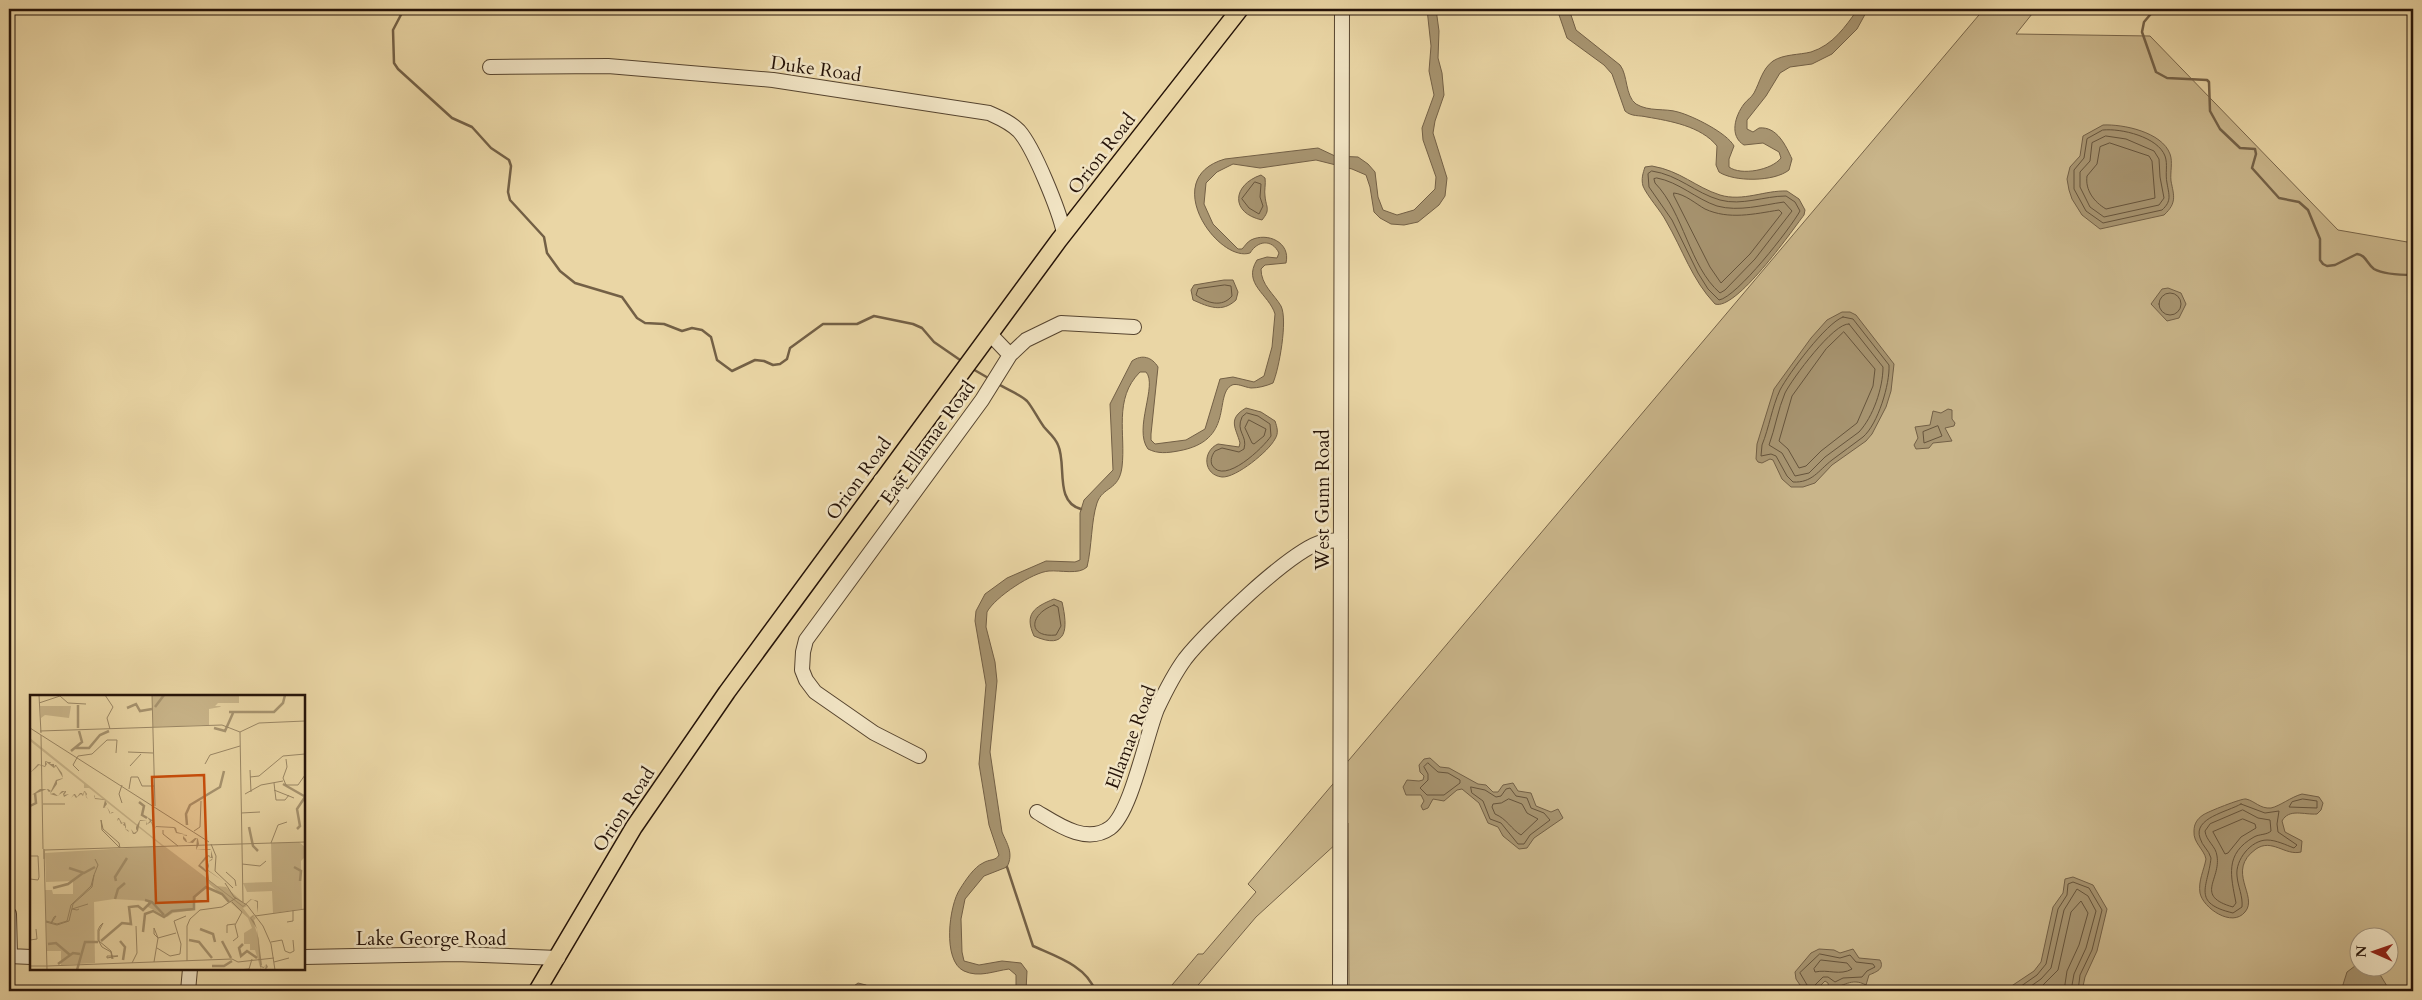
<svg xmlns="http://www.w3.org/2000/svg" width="2422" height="1000" font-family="Cardo,serif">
	<rect width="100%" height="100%" fill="#ead6a5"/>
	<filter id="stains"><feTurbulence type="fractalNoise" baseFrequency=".004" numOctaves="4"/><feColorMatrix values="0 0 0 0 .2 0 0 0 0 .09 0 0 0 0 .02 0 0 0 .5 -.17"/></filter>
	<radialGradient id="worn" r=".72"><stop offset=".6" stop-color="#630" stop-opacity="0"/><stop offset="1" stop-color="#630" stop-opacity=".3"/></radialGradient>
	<!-- green -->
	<path fill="#c9b58a" stroke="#776449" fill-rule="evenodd" d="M1984 9H2036L2016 34 2150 36 2338 230 2413 243V991H1349L1348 823 1338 834V842L1256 917 1193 991H1167L1198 954H1203L1256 892 1248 884 1338 778V773ZM2360 938H2390V968H2360Z"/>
	<!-- water -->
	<path fill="#a79470" stroke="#736046" d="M1427 9H1436L1439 31 1438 58 1442 73 1444 95 1435 121 1433 133 1447 178 1445 196 1439 205 1418 222 1404 225 1391 224 1380 218 1374 212 1370 187 1366 175 1352 169 1316 160 1260 168 1233 164 1217 172 1206 183 1204 204 1213 224 1238 249H1242C1245 246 1247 242 1251 240 1267 232 1291 242 1286 263L1265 265 1261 269C1261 285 1274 294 1281 306 1288 320 1279 369 1273 383 1266 386 1258 388 1251 388 1244 387 1237 383 1232 385 1213 395 1236 441 1178 451 1167 453 1158 454 1148 449 1133 429 1158 385 1146 372H1140C1113 399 1126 434 1122 467 1119 491 1103 486 1097 503 1091 521 1092 547 1087 567 1079 575 1060 570 1049 571 1033 572 995 597 987 612L986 627 995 662 997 681 990 752 1002 832C1007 844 1014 853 1007 867L984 876 965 899 961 919 962 952 964 961 979 965 1002 961 1021 963 1027 971 1026 991H1016V975L1009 969C994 971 979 978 964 971 942 961 949 905 960 889 965 881 974 867 983 863 989 859 996 861 999 855L989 825 979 764 986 685 975 621 976 611 985 594 1007 578 1046 561 1075 562 1080 560V513L1084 500 1113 470 1110 404 1132 361C1142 354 1152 357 1158 367L1151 434V440L1155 444 1186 440 1205 429 1220 379 1233 377 1254 382 1264 376 1272 347 1275 314C1269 294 1242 284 1257 260L1267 257 1277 258 1279 253C1272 239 1258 240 1250 253 1218 263 1158 178 1225 159L1318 148 1335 156 1358 157 1368 164 1375 172 1378 197 1383 210 1397 215 1414 210 1435 189 1436 177 1423 140 1422 128 1434 95 1429 71 1431 46Z
		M1557 9H1569L1576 30 1620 65C1628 75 1625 96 1636 104 1649 112 1665 108 1678 112 1693 116 1727 133 1734 146L1729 159V167C1741 176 1772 170 1781 158L1779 152 1763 143 1744 145C1729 136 1735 116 1744 104 1747 100 1751 98 1754 93 1760 82 1762 69 1773 61 1784 54 1799 55 1811 52 1833 45 1845 27 1858 9H1868L1857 29 1832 54 1812 64 1790 67 1780 73 1766 96 1747 120V129L1753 132 1759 128C1777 126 1786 146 1792 159L1789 170C1774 182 1734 182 1719 172L1716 165 1717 146C1701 126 1670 121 1647 117 1639 115 1632 117 1625 111L1612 74 1604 65 1567 38Z
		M2103 125C2123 124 2162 132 2170 154 2173 162 2170 172 2171 181 2174 196 2177 203 2164 215L2100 229 2082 215 2072 199 2069 190 2067 179 2070 167 2080 156 2083 136Z
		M1652 166C1681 171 1695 187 1720 195 1743 202 1765 190 1787 191L1799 199 1805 210 1804 215C1791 232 1736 311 1715 304 1692 280 1683 250 1666 221 1661 211 1647 196 1643 186 1641 179 1643 173 1645 167Z
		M1261 175 1265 178C1266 184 1264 191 1265 196 1266 208 1271 209 1262 220 1230 213 1232 185 1261 175Z
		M1224 280H1233L1238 292 1236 300C1222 313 1209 307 1193 300L1191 290 1194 285Z
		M2168 288 2181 293 2186 304 2179 318 2167 321 2151 304 2162 289Z
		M1842 312H1850L1856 315 1894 364 1891 391 1886 407 1872 434 1866 441 1832 465 1815 483 1803 487H1791L1782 479 1773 460 1770 459 1762 463 1758 462 1756 459 1757 444 1774 389 1811 338 1827 320Z
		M1246 408 1261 412 1275 421C1277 427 1279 433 1275 439 1269 451 1236 478 1222 477 1203 475 1202 451 1218 444L1239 447 1240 443C1236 428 1227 419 1246 408Z
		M1948 409 1952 410V419L1955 423 1954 426 1945 428 1952 441 1933 443 1929 448 1916 449 1914 445 1918 438 1915 427 1930 425 1933 411 1941 413Z
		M1054 599 1062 602C1068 628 1068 651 1034 636 1024 614 1034 607 1054 599Z
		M1430 758 1440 767 1449 768 1478 784 1486 785 1493 792H1498L1503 785 1513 783 1518 791 1531 793 1536 806 1551 812 1558 809 1563 818 1534 838 1527 848 1519 849 1503 836 1498 827 1488 823 1479 803 1462 789 1457 790 1444 801 1433 799 1428 808 1423 810 1421 806 1424 801 1421 795H1406L1403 787 1407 780 1419 781 1423 780 1424 776 1420 772 1419 765 1424 759Z
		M2302 794 2319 797 2323 803 2321 810 2317 814C2304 815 2289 808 2282 821L2285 832 2302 841 2301 852C2285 856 2272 838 2256 849 2225 871 2259 896 2245 912 2232 928 2203 908 2200 893 2198 881 2204 870 2206 859 2204 849 2193 843 2194 831 2194 824 2197 819 2203 815 2207 812 2242 798 2246 799 2255 801 2260 809 2271 808 2280 806 2291 797 2302 794Z
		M2073 877 2093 885 2107 909 2097 951 2085 977 2082 991H2004L2034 971 2041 962 2053 907 2063 893 2065 879Z
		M1819 949 1834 950 1840 953 1853 949 1859 958 1880 960C1885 969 1876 972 1869 975L1866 985C1851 977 1844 987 1829 989L1828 983 1825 981 1815 991H1804L1796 979 1795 972 1811 953Z
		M2359 963 2360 968H2376L2390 991H2341L2347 972Z
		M858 983 866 985 875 991H847Z
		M958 986 971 991H937L944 988Z"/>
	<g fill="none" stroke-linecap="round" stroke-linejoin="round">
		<!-- shore -->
		<path stroke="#66543c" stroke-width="1" d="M2103 130C2121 128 2158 137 2165 156 2168 164 2165 174 2167 183 2169 195 2172 201 2162 210L2103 223 2086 211 2074 189V170L2084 158 2087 139Z
			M2106 136 2126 139 2154 151 2159 159 2160 177 2164 198 2159 205 2104 217 2090 207 2080 187V172L2090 161 2092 143Z
			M2110 143 2149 156 2152 161 2155 198 2106 209C2094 202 2085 190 2087 176L2097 164 2100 147Z
			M1652 171C1679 175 1695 193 1720 200 1742 206 1764 196 1786 196L1795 202 1800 211C1790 229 1737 297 1719 300L1708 289 1698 273 1672 220 1649 187 1648 174Z
			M1657 178C1679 182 1696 199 1717 206 1739 212 1762 205 1784 202L1792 211 1755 259 1725 290 1720 293C1689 266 1684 213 1655 183L1654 179Z
			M1255 182 1261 184 1260 197 1263 206 1259 214 1249 208 1242 199Z
			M1674 193C1685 194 1696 204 1705 209 1729 220 1754 214 1779 210L1782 213 1750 254 1721 283 1710 267 1674 196Z
			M1225 285 1231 286 1232 296C1222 308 1207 303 1196 295L1198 289Z
			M2159 304a11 11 0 1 1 22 0a11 11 0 1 1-22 0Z
			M1843 317 1853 319 1889 365C1890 384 1878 424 1863 437 1853 445 1842 452 1832 460 1818 471 1812 483 1793 482L1787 476 1776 456 1771 454 1761 456 1762 445C1769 428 1772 407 1780 390 1789 373 1826 323 1843 317Z
			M1849 324 1883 367C1883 388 1873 417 1859 432L1825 457 1809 473 1795 476 1782 453 1769 445C1775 429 1778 409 1785 393 1792 379 1834 322 1849 324Z
			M1844 332 1875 369 1873 386 1857 423 1821 451 1806 466 1799 468 1788 449 1779 441 1792 396 1826 349Z
			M1247 413 1258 416 1270 424 1271 436C1264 447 1224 486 1212 465 1210 460 1212 455 1215 451L1222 448 1239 452 1244 449C1248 435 1235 432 1242 417Z
			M1249 420 1266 429 1264 436 1254 444 1252 443 1245 428Z
			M1938 426 1942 436 1924 443 1923 432Z
			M1054 605 1058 607 1061 626 1056 635C1027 638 1029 614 1054 605Z
			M1428 763 1438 772 1448 773 1460 780V783L1444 795H1427L1420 788 1428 780V774L1424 767Z
			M1471 787 1485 790 1496 797 1501 796 1506 789 1510 788 1516 796 1527 798 1531 808 1544 813 1550 820 1530 835 1524 844H1518L1501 823 1490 819 1483 801 1472 793Z
			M1509 799 1522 804 1527 813 1538 819 1521 835C1511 829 1507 819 1495 814L1492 807 1493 804 1501 803Z
			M2303 799 2317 801V808L2289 807 2292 802Z
			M2241 804 2265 813 2279 811 2277 824 2278 832 2297 845 2294 848C2286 845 2276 840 2267 840 2251 840 2235 860 2237 876 2238 887 2243 896 2242 907L2233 913C2191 903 2208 887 2211 858 2209 850 2202 846 2200 838 2193 818 2227 812 2241 804Z
			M2243 810 2258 818 2270 820 2271 831C2267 835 2259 834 2254 837 2224 854 2231 876 2236 903L2233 907C2194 896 2221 880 2217 856 2216 846 2206 841 2205 831L2210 824Z
			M2243 819 2255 824 2256 828 2241 837 2228 853 2225 854 2213 832Z
			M1820 954 1840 958 1850 955 1856 962 1873 964 1875 967 1867 971 1862 977 1843 978 1835 982 1828 977H1823L1810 990 1800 973Z
			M1821 960 1847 963 1852 969C1840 976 1828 969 1815 972L1814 969Z
			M2014 991 2037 975 2046 964 2058 909 2067 895 2068 884 2073 882 2089 888 2102 910 2092 950 2080 975 2078 991
			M2024 991 2041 979 2051 968 2064 910 2077 889 2088 896 2096 911 2086 948 2074 974 2071 991
			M2037 991 2058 970 2071 912 2081 901 2088 913 2079 945 2067 971 2064 991"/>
		<!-- stream -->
		<path stroke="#736046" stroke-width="2.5" d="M404 9 393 30 394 63 398 69 452 118 472 127 491 148 509 160 511 166 508 192 510 200 544 237 547 253 560 271 575 283 622 297 637 318 645 323 664 324 682 331 692 328 702 330 711 337 717 360 732 371 755 360 764 361 773 365 780 364 787 359 790 348 823 324H857L874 316 913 324 922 328 934 342 963 362
			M2155 9 2144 22 2142 32 2156 72 2167 78 2207 80 2209 82 2210 111 2220 129 2240 148 2255 149 2256 154 2252 168 2279 198 2299 202 2308 210 2320 239V260L2323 264 2327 266 2335 265 2357 254C2366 255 2367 264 2374 269 2383 274 2403 275 2413 275
			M971 368 990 379
			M997 383C1005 389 1020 394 1027 401 1033 408 1038 419 1044 427 1049 433 1055 437 1058 445 1067 464 1054 502 1081 509
			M1007 867 1033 946C1055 956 1087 966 1095 991"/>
		<defs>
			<path id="minor" d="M490 67 608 66 773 80 989 113C1000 118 1010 122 1019 131 1034 148 1059 210 1064 233
				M990 334 1010 355
				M881 480 908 498
				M919 756 874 733 815 692 806 680 802 670 803 652 806 640 982 400 1010 355 1026 340 1061 323 1134 327
				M1037 812C1057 824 1086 845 1110 828 1131 813 1146 736 1157 709 1165 692 1174 674 1185 659 1206 632 1291 550 1322 542 1328 540 1335 541 1341 540
				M9 914 10 956
				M9 956 31 957
				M304 957 456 954 558 958
				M188 991 190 969
				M1340 991 1342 9"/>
			<path id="major" d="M537 991 634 827 727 692 1059 240 1240 9"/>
		</defs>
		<!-- minor casing -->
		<use href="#minor" stroke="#56442f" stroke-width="16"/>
		<!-- major casing -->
		<use href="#major" stroke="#251308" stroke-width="19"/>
		<!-- minor -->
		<use href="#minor" stroke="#f1e4c4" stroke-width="14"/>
		<!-- major -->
		<use href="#major" stroke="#ead6a5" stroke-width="16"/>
	</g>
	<g text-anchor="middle" stroke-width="5" stroke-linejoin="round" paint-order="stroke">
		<!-- street labels -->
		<g font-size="19" fill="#251308" stroke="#f1e4c4">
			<text transform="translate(816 68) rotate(8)" y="7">Duke Road</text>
			<text transform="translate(1101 153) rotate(-52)" y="7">Orion Road</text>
			<text transform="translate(927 442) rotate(-54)" y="7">East Ellamae Road</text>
			<text transform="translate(858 478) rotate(-54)" y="7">Orion Road</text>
			<text transform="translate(1322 500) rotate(-90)" y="7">West Gunn Road</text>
			<text transform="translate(1130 737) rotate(-69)" y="7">Ellamae Road</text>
			<text transform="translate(623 809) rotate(-57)" y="7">Orion Road</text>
			<text x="431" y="945">Lake George Road</text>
		</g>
	</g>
	<!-- overview -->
	<g transform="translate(30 695)">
		<rect width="275" height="275" fill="#ead6a5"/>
		<path d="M122 0H209V8H188L185 11H191L190 12 179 14V30L123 32ZM10 11H41L39 23 15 20 11 23ZM0 43 129 147 187 191 196 192 217 211 213 213 220 222 223 220 226 223 223 226 229 244 231 275 225 255H220V249H214V238L222 233 218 223 176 186V192L166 202 164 215 143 218 137 222 118 212V206L84 204 64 207 65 268 31 270V256H17L15 195H22L23 199H43V186L16 187 15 158 132 151 59 93H54V89L0 46ZM269 147 275 152V162L271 166 272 214 243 218 242 196 217 197 213 188 242 187 241 148Z" fill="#c9b58a"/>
		<path d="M15 66 17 69 15 72 9 70 6 73 0 78 8 69 15 71V66H16L18 67H21L20 69H24V72L25 70H26L32 78 33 83 32 84 27 86V89L20 99 24 98 28 101 30 98 32 96H36V97L34 100 39 99 41 103 44 99H45L47 102 50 98H52L53 100 54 96H55L57 99 56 101 58 104 64 100 65 101V103L73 104 75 105 77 109 74 113 77 112 80 117V119L82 117H84L87 126 88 123H89L92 128 94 127H95L96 132 95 134 98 135 99 137 101 134 104 138 107 136 106 134V132L110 125 117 126V129L120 126 117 122 124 126H121L124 131V135L126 131 144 132 146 133 147 137 157 140V141H153L156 144 157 147H160L165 143H167L168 144 169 149 166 155 180 154 181 155 183 163 182 165 178 167 179 171 178 174V175L193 186 203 202 193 186 177 175 178 167 183 163H180L179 161 170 170 174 173 178 178 179 185 213 211 221 204 228 206V212L227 218 221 223 224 226 227 234 232 270 231 271 234 272 236 269 237 270 238 272 235 275 236 269 234 273 230 272 227 234 220 223 227 218V207L222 204 213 212 178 185 177 178 168 171 175 162 179 160 181 163V155H166L167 143 163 148 156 147 153 144V147V141L157 140 146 138 144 133 126 132 124 135 121 127 116 130 117 126H110L108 136 105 139H103L101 134 99 137 95 134V131L93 130 95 127 91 129 89 124 87 126 84 117 80 119 77 112 73 113 75 105 65 104 64 100 58 104 56 102 55 96 53 101 51 99 46 103 44 100 41 103 39 99 34 102 33 99 35 96 27 101 20 99 21 96 19 97 18 96 17 94 2 100 10 94H18L21 96 26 85 33 83 26 71 24 73Z" fill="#a79470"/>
		<path fill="none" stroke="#a79470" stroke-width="2.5" d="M48 10V33M125 12 134 0M97 13 106 9 110 16 122 14M199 17H244L253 8 255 0M184 33 195 36 203 18M45 53H59L70 40 79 36M41 56 52 47 49 36M253 89 274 101M109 107 114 111 112 120 117 123M0 111 6 108 5 98M157 130 156 119 160 110 190 92 194 76M219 132 223 151 228 156M267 134 270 131 267 114 275 102M264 172 271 176 270 186M39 173 54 178 65 172M86 186 85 182 97 163M23 193 38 189 53 178M85 204 88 194 95 188M115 205 122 207 134 220M170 234 183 239 185 247M113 237 115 219 123 216 134 222 142 216 164 214V202L176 192 192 199 199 207M159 245 169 247 182 263M71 246 92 228 101 229 99 212 108 211 113 215 121 207M90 246 95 252 93 265M192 246 201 263M18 249 26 248 40 260M213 249 209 253 211 261 217 256 227 263M28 269 43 258 50 259M182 271H194L202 266M47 275 55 247H68"/>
		<path fill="none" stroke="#9b8866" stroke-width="1" d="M9 0 11 38M75 0 83 12 77 23 80 34M122 0 125 111M9 8 30 1 38 8 56 9M0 33 179 147M10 36 192 30 210 37M210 37 213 207M210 37 229 28 275 26M11 40 13 154M98 57 123 58M256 64 257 72 253 83 256 90H268L275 80M175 69 180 60 210 51M100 71 111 59M220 75 221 97M49 76 43 70 48 61 62 59 77 45H87L86 58M124 82 143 81M220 82 229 81 253 61 275 59M244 88 246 105H255L259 100M92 90 89 99 92 108M99 94 101 82H108L112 91H124M244 95 264 103M215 99 231 90 253 86M13 109H35M211 118 230 117M71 125 73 134 89 148 90 153 72 135ZM133 135V139L148 151M164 136 170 132 171 106M241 148 248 130 257 127M181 149 186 161 185 176 203 193M15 155 275 147M0 156V172M14 164V154L17 275M212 169 230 171 236 166M196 177 205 185 206 191M64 180 68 170 65 164M0 184 8 185 9 182 8 161H0M195 188 204 202 217 210 233 231 241 249 245 275M202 207 212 217 205 230 208 242 203 246M49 214 47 215 42 214 58 209M225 221 275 214M16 226 27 229 37 226 41 210 61 191 64 180 62 192 43 209 39 226 27 230 16 227M257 227 263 226V215M21 228 24 222 26 221 22 227M197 238V230L205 229M128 243 124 239V233L128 243M0 245 7 244 6 234M241 247 252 245 255 256 260 258 264 256 263 245M127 253 140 261 150 259 151 249 144 226 156 221M77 261H88L77 263ZM82 264 81 257 72 252 68 245V235L70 231 73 228 69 236V246L81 256 83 264M157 266V231L160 224 170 215 192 212 206 203M124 267 128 243 146 238M244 267 259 263M102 268 107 258 106 231M0 271H17M17 271 202 264 208 267 244 263M208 275 219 274 222 264"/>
		<path fill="#cb4e0b" fill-opacity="0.15" stroke="#cb4e0b" stroke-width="2.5" d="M174 80 178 206 126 208 122 82Z"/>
		<rect width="275" height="275" fill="none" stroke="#251308" stroke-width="2.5"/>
	</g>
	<!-- margin -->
	<rect width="2422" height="1000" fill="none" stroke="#ead6a5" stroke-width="30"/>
	<rect x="10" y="10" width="2402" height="980" fill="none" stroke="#251308" stroke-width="2.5"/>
	<rect x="15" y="15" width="2392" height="970" fill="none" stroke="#251308"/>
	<!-- north arrow -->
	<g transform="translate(2374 952) rotate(272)"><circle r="24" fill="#f1e4c4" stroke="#9f9079"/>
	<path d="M0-4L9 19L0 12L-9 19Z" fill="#8f2418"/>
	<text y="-8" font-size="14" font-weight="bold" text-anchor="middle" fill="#251308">N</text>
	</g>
	<rect width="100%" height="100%" filter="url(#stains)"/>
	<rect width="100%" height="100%" fill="url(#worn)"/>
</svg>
